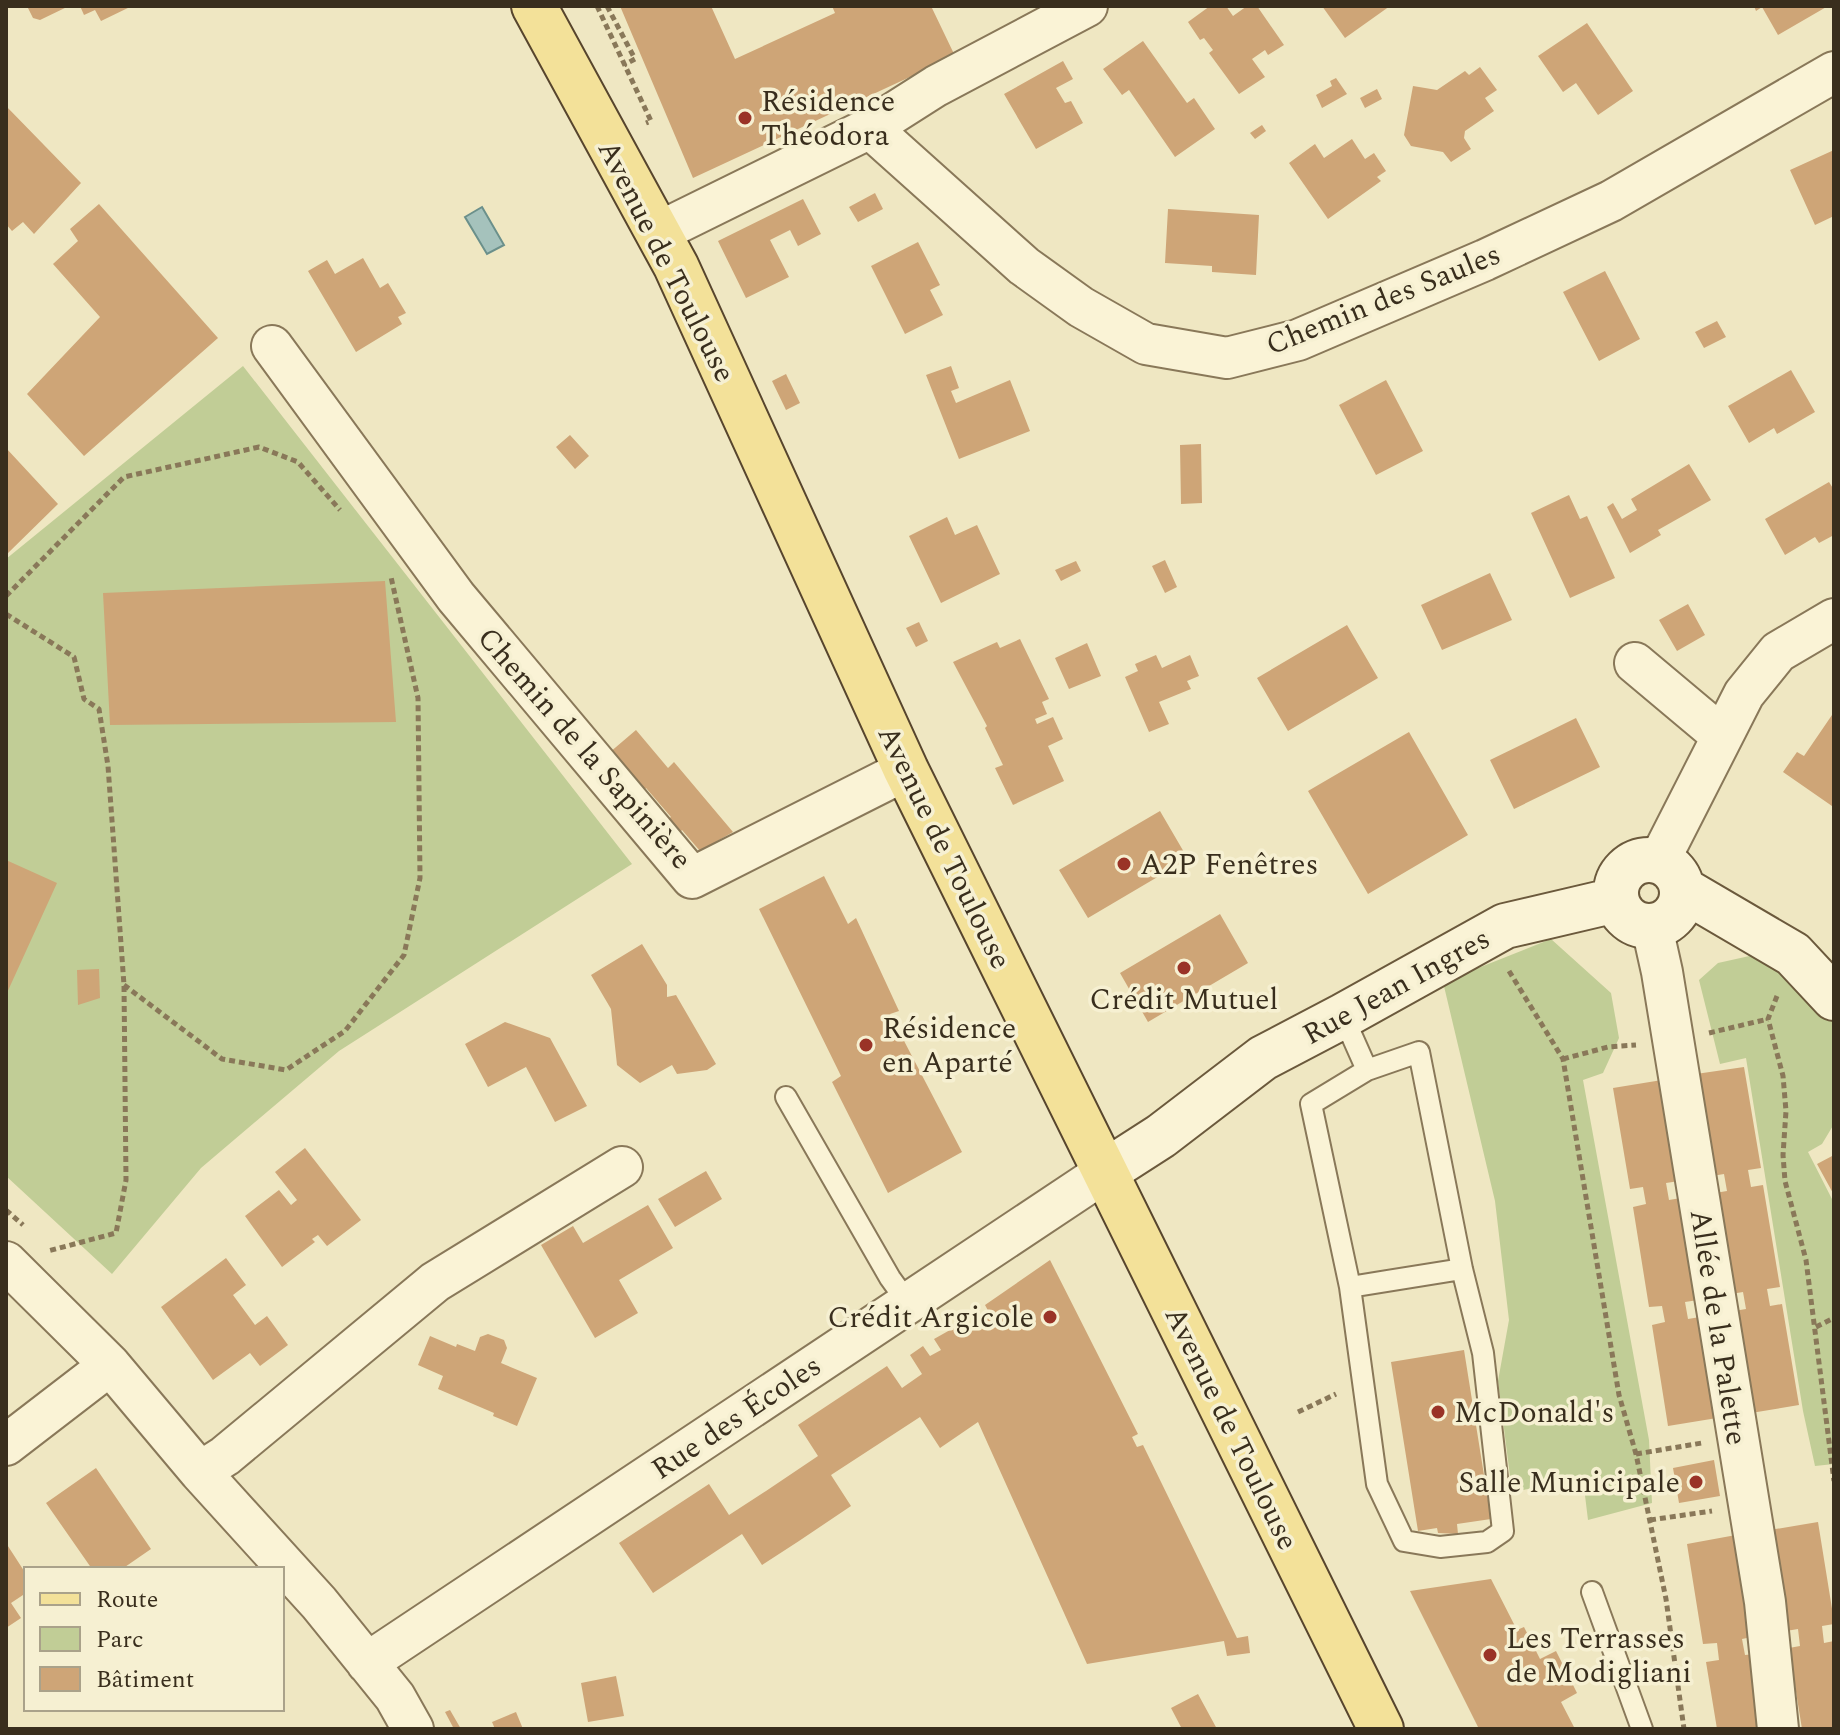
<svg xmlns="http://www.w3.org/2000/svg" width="1840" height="1735" font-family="Spectral,serif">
	<rect width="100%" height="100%" fill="#efe7c2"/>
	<!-- green -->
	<path fill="#c1cd96" d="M243 366 632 864 339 1051 201 1168 112 1274 6 1176V559Z
		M1551 939 1611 993 1619 1038 1603 1073 1583 1080 1649 1440 1652 1503 1588 1520 1583 1479 1512 1492 1498 1381 1509 1320 1495 1201 1443 982Z
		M1754 955 1814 994 1834 1016V1124L1822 1144 1808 1152 1834 1203V1464L1815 1466 1803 1411 1746 1058 1720 1064 1699 980 1718 963Z"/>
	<!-- water -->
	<path fill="#a5c2bc" stroke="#6b908b" stroke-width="2" d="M482 207 504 245 487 254 465 217Z"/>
	<!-- building -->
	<path fill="#cea577" d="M27 6H69L40 20 33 18Z
		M80 6H132L101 21 95 10 84 15Z
		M620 6H711L735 59 835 13 832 6H931L955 56 693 178Z
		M1210 6H1226L1233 16 1247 6H1257L1284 45 1268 55 1265 50 1252 59 1265 77 1239 94 1209 53 1213 50 1204 38 1200 40 1188 22Z
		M1322 6H1390L1345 38Z
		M1754 6H1828L1778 35 1762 7 1756 11Z
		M1587 23 1633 91 1598 115 1576 83 1563 92 1538 56Z
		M1143 41 1187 103 1194 98 1215 129 1175 157 1129 90 1122 95 1103 69Z
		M1063 61 1073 79 1056 88 1065 103 1071 101 1083 123 1036 149 1004 94Z
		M1480 67 1497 90 1485 98 1494 111 1465 131 1464 138 1471 149 1451 162 1443 152 1411 146 1404 135 1413 86 1437 90 1465 71 1469 75Z
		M1336 78 1347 94 1322 108 1316 95 1332 86 1330 81Z
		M1377 89 1382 99 1365 108 1360 98Z
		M6 106 81 183 34 234 23 222 12 231 6 224Z
		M1262 125 1266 131 1255 139 1250 133Z
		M1352 139 1365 159 1374 153 1386 171 1377 177 1381 181 1328 219 1289 163 1315 144 1324 158Z
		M1834 150V216L1815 225 1790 170Z
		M875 193 883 209 858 222 849 207Z
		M803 199 821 234 798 246 790 230 770 240 789 277 746 298 718 241Z
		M99 204 218 338 84 456 27 394 100 317 53 264 78 241 70 229Z
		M1168 209 1259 215 1256 275 1212 272V266L1165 263Z
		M918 242 940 285 930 290 943 315 905 334 871 266Z
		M363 258 380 288 388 283 406 313 398 317 402 324 356 352 308 271 327 260 335 274Z
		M1605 271 1640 339 1599 361 1563 292Z
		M1717 321 1726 337 1704 348 1695 332Z
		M951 366 959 388 951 391 956 403 1010 380 1030 431 959 459 926 375Z
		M1791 370 1815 412 1777 434 1774 428 1749 443 1728 406Z
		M786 374 800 403 786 410 772 381Z
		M1386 380 1423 451 1376 475 1339 405Z
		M570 435 589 456 575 469 556 447Z
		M1201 444 1202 503 1181 504 1180 445Z
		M6 448 58 504 6 555Z
		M1689 464 1711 500 1658 530 1661 535 1630 553 1607 507 1613 503 1622 519 1637 510 1631 499Z
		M1829 482 1834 490V535L1819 543 1815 537 1785 555 1765 519Z
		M1569 495 1580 519 1587 516 1615 578 1570 598 1531 513Z
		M947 517 955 535 977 525 1000 574 941 603 909 536Z
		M1165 560 1177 587 1165 593 1152 566Z
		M1076 561 1081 571 1061 581 1055 570Z
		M1490 573 1512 620 1442 650 1421 605Z
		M385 581 396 722 110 725 103 593Z
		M1688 604 1705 635 1677 651 1659 620Z
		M919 622 928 641 916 647 906 628Z
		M1347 625 1378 678 1288 731 1257 678Z
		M1020 639 1049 699 1042 702 1047 714 1035 719 1037 724 1053 717 1063 739 1048 746 1064 781 1013 805 995 768 1003 765 985 728 987 726 953 662 997 642 1000 648Z
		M1087 643 1101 676 1069 689 1055 658Z
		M1156 655 1162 668 1190 655 1199 676 1187 681 1191 689 1159 702 1169 724 1149 732 1125 677 1138 671 1135 664Z
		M1832 715 1834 717 1832 806 1783 772 1797 752 1804 756Z
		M1576 718 1600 767 1514 809 1490 760Z
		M636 730 668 768 674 762 733 832 700 851 682 830 678 835 666 821 671 817 646 788 642 792 609 753Z
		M1409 732 1468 835 1368 894 1308 791Z
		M1160 811 1188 859 1088 918 1059 870Z
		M6 860 57 883 6 995Z
		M824 876 848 924 856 918 899 1011 890 1014 962 1152 888 1193 832 1082 841 1076 759 909Z
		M1220 914 1248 963 1148 1022 1120 973Z
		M642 944 667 985V997L676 995 716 1064 707 1070 677 1074 672 1065 640 1083 617 1065 611 1009 591 975Z
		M99 969 100 998 78 1005 77 970Z
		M505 1022 550 1038 587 1106 555 1122 526 1067 488 1087 465 1044Z
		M1744 1067 1761 1168 1748 1170 1751 1187 1763 1185 1780 1287 1767 1289 1770 1306 1782 1304 1799 1405 1751 1413 1734 1311 1746 1309 1743 1292 1731 1294 1715 1193 1727 1191 1724 1174 1712 1176 1696 1074Z
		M1662 1080 1679 1181 1666 1183 1669 1200 1681 1198 1698 1300 1685 1302 1688 1319 1700 1317 1717 1418 1668 1426 1652 1325 1665 1322 1662 1306 1649 1307 1633 1207 1646 1204 1643 1187 1630 1189 1613 1088Z
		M305 1148 361 1220 327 1246 318 1235 312 1239 315 1242 282 1267 245 1216 279 1190 291 1205 297 1200 275 1172Z
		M1834 1155V1195L1817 1164Z
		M706 1171 722 1199 675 1227 658 1199Z
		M648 1205 673 1248 619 1280 638 1313 595 1338 541 1245 573 1226 583 1243Z
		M226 1258 246 1285 233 1295 255 1325 267 1316 288 1345 260 1366 250 1353 213 1380 161 1307Z
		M1050 1260 1138 1434 1132 1437 1137 1447 1143 1445 1237 1638 1248 1636 1250 1653 1227 1656 1224 1641 1087 1664 978 1422 940 1448 920 1417 831 1475 851 1506 799 1541 762 1565 742 1534 653 1593 619 1543 709 1484 729 1515 766 1491 818 1456 798 1425 887 1366 902 1388 922 1374 910 1355 923 1346 930 1356 941 1350 934 1339 966 1321 972 1329 991 1316 985 1305Z
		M488 1334 504 1340 507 1348 501 1363 537 1378 517 1426 493 1416 494 1413 438 1389 443 1376 418 1365 430 1336 456 1347 457 1344 475 1351 480 1337Z
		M1464 1350 1491 1519 1457 1524 1458 1534 1438 1533 1437 1528 1418 1531 1391 1362Z
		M1714 1460 1720 1496 1679 1503 1673 1468Z
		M96 1468 151 1549 122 1569H92L46 1503Z
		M1818 1522 1834 1621V1624L1822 1626 1824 1643 1834 1641V1729H1802L1789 1648 1800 1646 1798 1629 1786 1631 1770 1530Z
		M1736 1535 1752 1637 1742 1639 1745 1655 1755 1654 1767 1729H1717L1706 1662 1719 1660 1717 1643 1703 1644 1687 1544Z
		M6 1543 26 1574V1593L11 1603 21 1618 6 1628Z
		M1491 1579 1517 1630 1524 1627 1540 1659 1556 1651 1577 1693 1561 1702 1575 1729H1479L1410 1591Z
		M616 1676 624 1716 588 1722 581 1683Z
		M1198 1694 1217 1729H1182L1171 1708Z
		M450 1710 461 1729H454L445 1712Z
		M516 1712 523 1729H495L492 1722Z"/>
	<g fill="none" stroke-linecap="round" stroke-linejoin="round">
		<defs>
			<path id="lane" d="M1343 1016 1367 1070 1311 1104 1350 1287 1377 1484 1404 1541 1440 1547 1487 1542 1503 1531 1483 1353 1462 1269 1419 1052 1367 1070
				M786 1097 890 1278 908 1303
				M1350 1287 1462 1269
				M1592 1592 1642 1729"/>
			<path id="street" d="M870 128 1024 266 1081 307 1146 344 1227 358 1298 340 1485 260 1611 201 1834 72
				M657 233 870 128 936 86 1087 6
				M272 346 456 597 692 878 906 770
				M1635 663 1722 736
				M1659 861 1744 694 1778 652 1834 619
				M1652 927 1662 972 1765 1602 1778 1729
				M6 1262 110 1365 200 1472 319 1603 395 1697 413 1729
				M6 1445 110 1365
				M200 1472 225 1456 435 1282 622 1167
				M367 1663 1105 1172"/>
			<path id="secondary" d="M1616 893a33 33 0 1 1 66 0a33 33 0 1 1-66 0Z
				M1682 889 1793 954 1834 998
				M1105 1172 1161 1136 1263 1058 1343 1016 1505 926 1616 900"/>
			<path id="primary" d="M534 6 676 266 906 770 1381 1729"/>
		</defs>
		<!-- lane casing -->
		<use href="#lane" stroke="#897859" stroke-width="24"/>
		<!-- street casing -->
		<use href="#street" stroke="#897859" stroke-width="44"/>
		<!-- secondary casing -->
		<use href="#secondary" stroke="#6b593c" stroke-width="48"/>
		<!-- primary casing -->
		<use href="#primary" stroke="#57452d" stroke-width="48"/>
		<!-- path -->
		<path stroke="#897859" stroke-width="5" stroke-dasharray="6 4" stroke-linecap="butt" d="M597 6 651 121 646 123
			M607 6 635 59 624 65
			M6 596 124 477 259 447 298 462 340 510
			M6 614 74 657 84 699 99 709 108 766 124 985 126 1180 116 1233 48 1251
			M1509 971 1563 1059 1619 1395 1636 1454 1666 1599 1684 1729
			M124 985 222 1059 286 1070 345 1031 404 955 420 878 418 698 391 577
			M1777 996 1768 1019 1783 1076 1786 1111 1783 1155 1785 1181 1806 1260 1834 1481
			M1709 1033 1768 1019
			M1563 1059 1608 1047 1636 1045
			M6 1210 23 1225
			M1816 1327 1834 1318
			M1298 1412 1336 1394
			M1636 1454 1702 1443
			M1650 1520 1712 1511"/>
		<!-- lane -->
		<use href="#lane" stroke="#faf3d6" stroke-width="20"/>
		<!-- street -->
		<use href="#street" stroke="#faf3d6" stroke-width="40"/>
		<!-- secondary -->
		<use href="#secondary" stroke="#faf3d6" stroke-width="44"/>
		<!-- primary -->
		<use href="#primary" stroke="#f3e199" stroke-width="44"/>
	</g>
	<!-- markers -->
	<g fill="#9a3327" stroke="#f6f0d2" stroke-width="3">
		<circle cx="745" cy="118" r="8"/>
		<circle cx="1124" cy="864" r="8"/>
		<circle cx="1184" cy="968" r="8"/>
		<circle cx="866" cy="1045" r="8"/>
		<circle cx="1050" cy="1317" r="8"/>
		<circle cx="1438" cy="1412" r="8"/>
		<circle cx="1696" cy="1482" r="8"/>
		<circle cx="1490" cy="1655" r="8"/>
	</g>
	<g text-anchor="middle" stroke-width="7" stroke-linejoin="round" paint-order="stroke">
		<!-- poi labels -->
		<g font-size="30" fill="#392e1d" stroke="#f6f0d2" text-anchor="start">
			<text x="761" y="111">Résidence<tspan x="761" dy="34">Théodora</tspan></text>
			<text x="1140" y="874">A2P Fenêtres</text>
			<text x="1184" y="1009" text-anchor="middle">Crédit Mutuel</text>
			<text x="882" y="1038">Résidence<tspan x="882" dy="34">en Aparté</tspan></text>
			<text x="1034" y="1327" text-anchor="end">Crédit Argicole</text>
			<text x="1454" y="1422">McDonald's</text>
			<text x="1680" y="1492" text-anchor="end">Salle Municipale</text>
			<text x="1506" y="1648">Les Terrasses<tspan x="1506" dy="34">de Modigliani</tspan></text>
		</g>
		<!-- street labels -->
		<g font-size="30" fill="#392e1d" stroke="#f6f0d2">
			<text transform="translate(667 261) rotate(63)" y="10">Avenue de Toulouse</text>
			<text transform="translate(1383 299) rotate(-22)" y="10">Chemin des Saules</text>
			<text transform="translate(585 748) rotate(49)" y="10">Chemin de la Sapinière</text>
			<text transform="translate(945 847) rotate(64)" y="10">Avenue de Toulouse</text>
			<text transform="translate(1396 986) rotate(-29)" y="10">Rue Jean Ingres</text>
			<text transform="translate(1719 1327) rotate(81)" y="10">Allée de la Palette</text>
			<text transform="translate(736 1417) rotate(-34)" y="10">Rue des Écoles</text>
			<text transform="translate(1232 1428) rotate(64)" y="10">Avenue de Toulouse</text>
		</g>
	</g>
	<!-- border -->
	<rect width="1840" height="1735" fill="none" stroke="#392e1d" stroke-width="16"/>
	<!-- legend -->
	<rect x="24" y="1567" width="260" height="144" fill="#f6f0d2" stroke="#aaa28a" stroke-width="2"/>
	<rect x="40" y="1593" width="40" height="12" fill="#f3e199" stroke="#aaa28a" stroke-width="2"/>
	<text x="96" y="1607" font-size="24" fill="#392e1d">Route</text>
	<rect x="40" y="1627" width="40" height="24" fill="#c1cd96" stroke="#aaa28a" stroke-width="2"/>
	<text x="96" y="1647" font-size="24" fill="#392e1d">Parc</text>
	<rect x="40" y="1667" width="40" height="24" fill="#cea577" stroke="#aaa28a" stroke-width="2"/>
	<text x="96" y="1687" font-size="24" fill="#392e1d">Bâtiment</text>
</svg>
